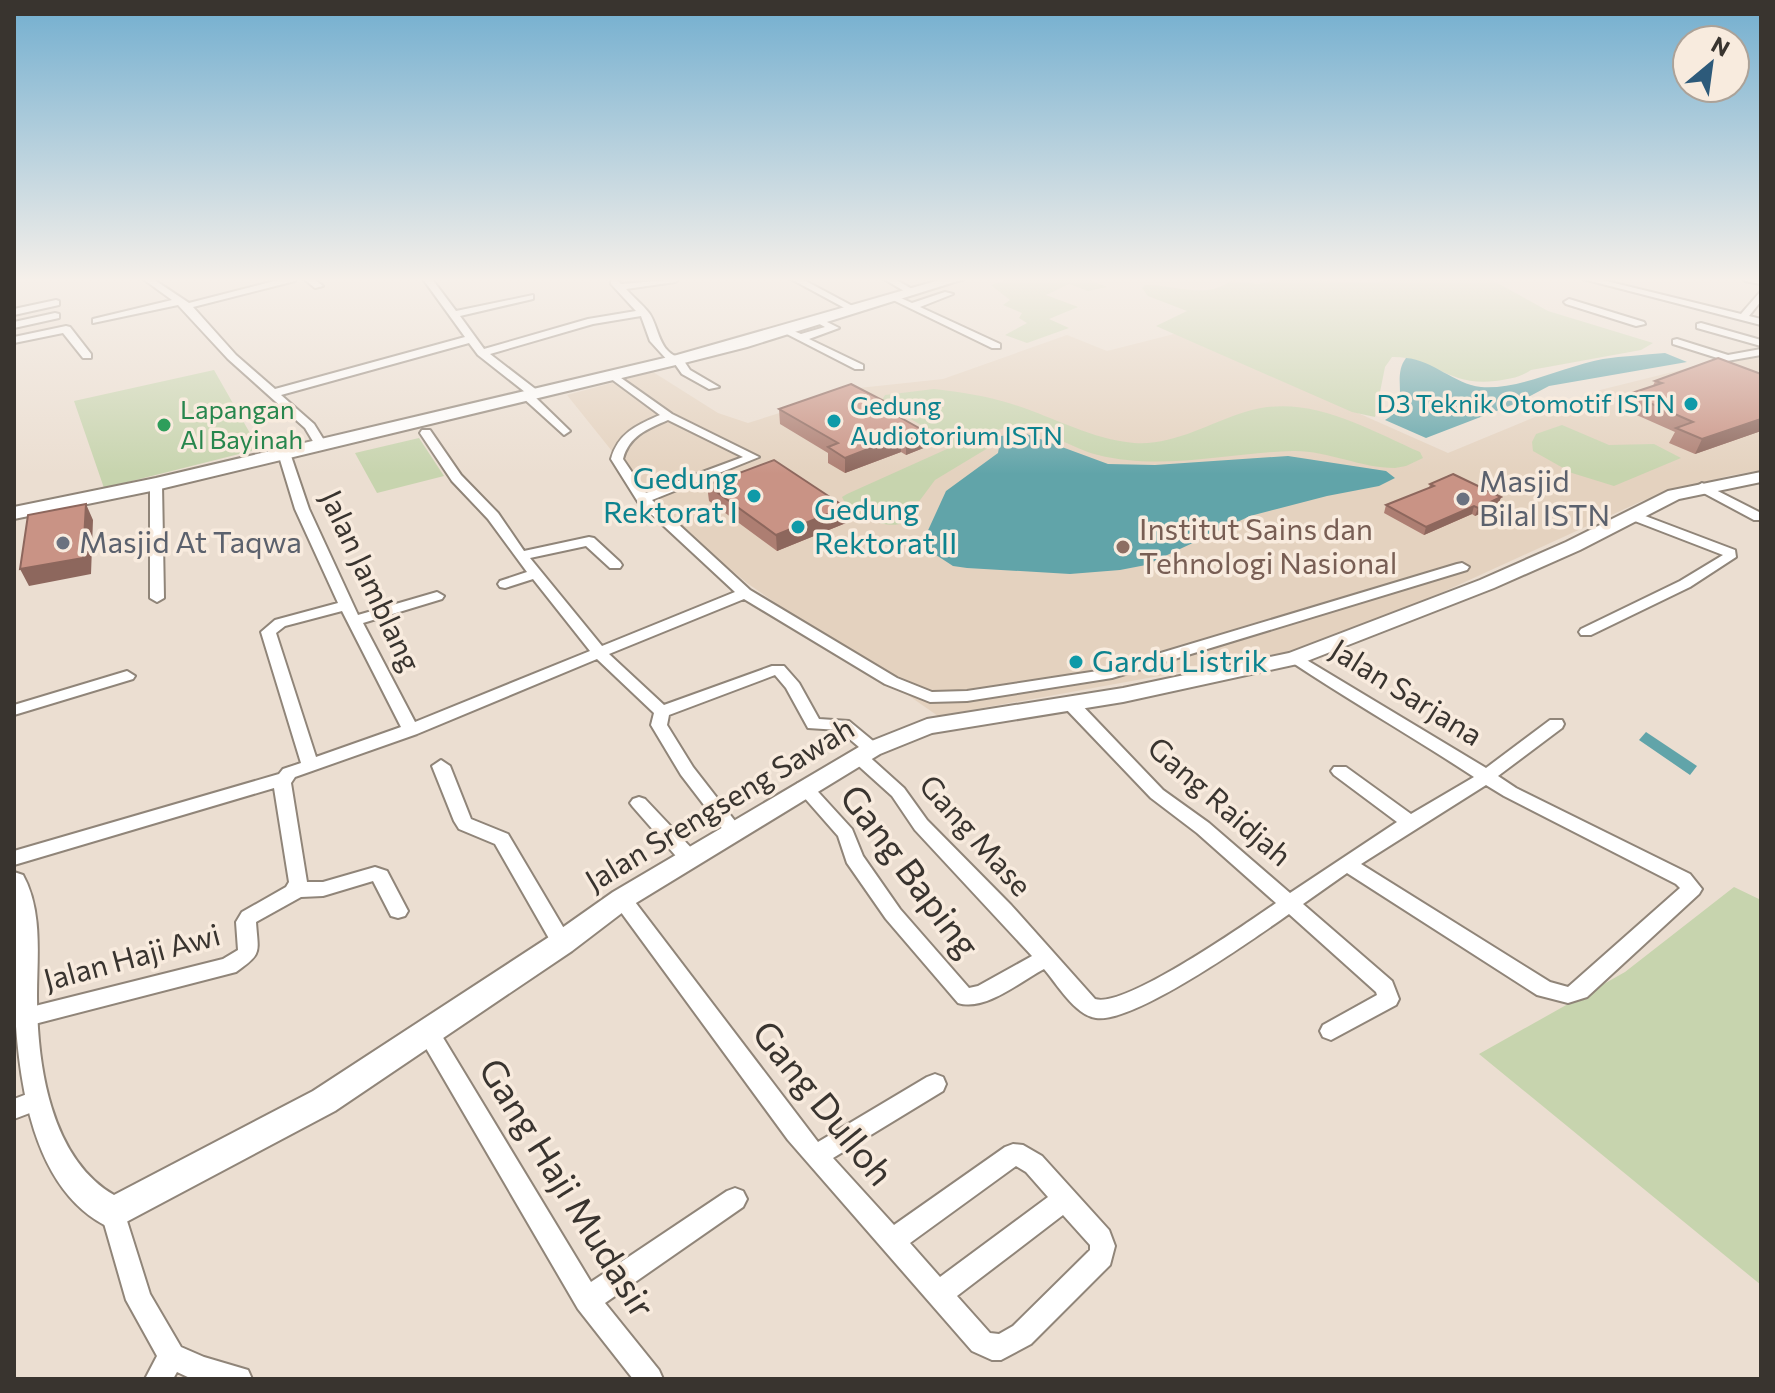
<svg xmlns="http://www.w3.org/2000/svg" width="1775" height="1393" font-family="Commissioner,sans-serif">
	<rect width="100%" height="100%" fill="#ebded1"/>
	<!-- built -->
	<path fill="#e4d2bf" d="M1178 333 1448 453 1600 390 1761 350V470L1728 476 1642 501 1325 646 938 716 747 583 660 511 567 395 653 372 718 413 748 423 859 388 943 379 1067 335 1107 351Z"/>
	<!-- green -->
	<path fill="#c7d4ae" d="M1010 279H1088L1107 287 1088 291 1069 284 1046 295 1078 307 1049 319 1069 328 1027 343 1005 335 1027 323 1019 318 1022 313 1003 305 1010 300 991 285Z
		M1280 279 1372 283 1393 279H1490L1548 311 1653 343 1641 350 1531 370C1519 378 1509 379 1495 381 1448 387 1432 356 1392 357L1385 367 1375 417 1352 412 1156 326 1187 311 1148 296 1142 288 1145 285C1172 284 1207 300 1230 281L1258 284Z
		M214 370 259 449 104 488 74 401Z
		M934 389C961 392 987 396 1012 404 1054 417 1090 439 1134 443 1173 446 1209 423 1245 412 1307 392 1365 428 1420 452L1423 458 1406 466 1395 468C1360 468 1327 450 1292 451 1228 453 1162 471 1098 455 1066 447 1026 415 993 432L994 439 988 448 935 480 903 523C886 530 849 515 842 497L847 494 947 449 942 437 881 402 885 395Z
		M1562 425 1609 445 1654 444 1681 458 1614 486 1572 473 1533 451 1532 442 1536 434Z
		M419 438 444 476 377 493 355 453Z
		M1734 887 1761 900V1285L1479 1054 1625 972Z"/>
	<!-- water -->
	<path fill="#61a4a9" d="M1665 353 1687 362 1549 386 1517 403 1426 438 1385 420C1413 405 1390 379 1406 358 1433 360 1454 384 1481 387 1519 390 1565 366 1603 359 1623 356 1644 355 1665 353Z
		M1024 433 1108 464 1155 465 1288 456 1386 471 1395 478 1379 486 1327 496 1250 516 1146 565 1120 570 1070 574 967 568 953 566 933 553 925 537 946 491 998 453 1001 436Z
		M1646 732 1697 766 1690 775 1639 740Z"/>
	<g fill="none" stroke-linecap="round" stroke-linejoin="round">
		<defs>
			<path id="minor" d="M143 279H153L189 303 282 279H296L295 281 193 307 236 355 275 389 465 337 423 279H432L456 311 533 295V299L460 316 484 349 588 319 636 311 611 284V280H617L621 284 679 279 675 282 626 289C633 297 642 304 649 313 659 326 658 354 682 358L690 370 719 387 709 389 682 374 675 364 670 363 650 341 641 316 593 324 490 354 538 391V395L534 396 570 431 564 435 522 397 520 395 525 392 478 355 469 343 281 395 314 424 327 445 321 449 317 448 305 428 228 359 178 305 93 323V319L172 300Z
				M304 279H314L323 286 315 288Z
				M791 279H802L860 310 852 312Z
				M884 279H895L917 292 909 294Z
				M1583 279H1598L1741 314 1761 291V301L1749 316 1761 319V325Z
				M1743 279H1761V284L1745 281Z
				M945 292 953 294 920 307 1000 344V348H992L889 298 894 295 912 303Z
				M1569 299 1644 322 1645 324 1636 326 1566 304 1564 302Z
				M56 300 59 301V305L14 315V309Z
				M55 313 59 314V318L14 328V322Z
				M819 318 839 328 809 339 863 365V369H855L781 331 786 328 801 334 825 327 814 321Z
				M1701 323 1761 340V346L1697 328V324Z
				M66 326 70 327 91 354V358H83L63 333 14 343V337Z
				M1677 339 1728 355 1761 349V355L1727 361 1673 344V340Z
				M614 373 672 414 759 457 652 500 750 590 897 678 932 692 967 691 1104 670 1457 564 1462 563 1469 567 1467 570 1112 678 967 701 930 702 885 684 744 599 609 654 664 705 772 666H784L799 683 819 719 849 721 878 745 880 749 878 753H866L839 730 808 728 786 688 775 675 669 715 667 725 693 767 742 830 739 835H727L681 775 651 725 654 713 597 659 417 734 295 777 291 783 307 882H323L375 867 387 871 408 911 405 916 398 918 391 916 373 881 323 896 301 897 256 922C258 953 263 953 236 972L23 1027 16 1024V1012L23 1009 223 959 238 950 236 922 242 912 286 887 289 882 274 788 14 865V851L279 774 283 769 301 763 261 632 275 620 338 603 295 509 278 453 280 450 284 449 290 453 309 509 358 615 437 592 444 596 442 599 363 623 415 722 590 651 533 579 505 588 500 587 498 584 500 581 527 572 488 519 452 481 420 433 422 430H430L461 475 498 513 524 551 589 537 594 538 620 562 622 565 620 568H610L586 546 530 558 602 646 735 592 638 502 611 459C618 433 637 425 660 415L610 378V374ZM668 420 743 457 646 493 623 459C629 436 647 429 668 420ZM342 611 401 727 316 757 276 633 285 626Z
				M156 480 162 484 164 598 157 602 150 598V484Z
				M1702 483 1761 513V520H1754L1698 490 1696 487Z
				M1632 511 1735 550 1736 557 1690 587 1591 635H1581L1579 632 1581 629 1680 581 1723 555 1627 518 1625 515Z
				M1295 653 1486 768 1550 720H1562L1564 724 1562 728 1498 776 1516 788 1690 874 1702 889 1699 894 1587 997 1568 1003 1537 995 1347 873 1303 904 1392 981 1399 999 1396 1005 1331 1040 1323 1037 1320 1031 1323 1025 1377 995 1376 992 1289 914C1255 938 1134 1024 1096 1018 1075 1015 1057 984 1044 969 1021 981 985 1012 958 1003L886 919 847 863 838 836 795 787 798 783H810L852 829 863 856 900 909 969 988 978 986 1032 956 915 830 892 796 852 760 850 756 852 752H864L904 788 927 820 1011 905 1095 999C1124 1009 1247 923 1276 903L1197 833 1151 798 1065 708 1063 704 1065 700H1077L1163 790 1209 823 1290 893 1397 822 1334 775 1331 771 1334 767H1346L1411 814 1474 777C1413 737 1350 701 1290 661L1287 658ZM1486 785 1504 796 1676 884 1680 888 1568 987 1550 982 1361 864Z
				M127 671 135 676 133 679 14 715V705Z
				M441 760 450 766 471 819 508 834 569 937 572 943 569 949 562 951 555 949 495 844 459 829 454 821 432 766Z
				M639 797 645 799 696 853 698 858 696 863H682L633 807 630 803 633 799Z
				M622 892 629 894 818 1142 927 1077 935 1074 943 1077 946 1084 943 1091 833 1158 894 1225 1005 1147 1013 1144 1023 1145 1042 1156 1109 1230 1115 1246 1110 1265 1031 1344 1001 1360H992L972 1351 788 1140 615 904 612 899 615 894ZM1016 1166 1026 1172 1048 1197 940 1277 910 1243ZM1063 1215 1090 1245V1250L1013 1326 999 1334 990 1333 957 1296Z
				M428 1023 436 1026 591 1282 727 1191 735 1188 743 1191 747 1199 743 1207 605 1303 659 1370 663 1379H633L578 1309 420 1038 417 1032 420 1026Z
				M35 1091 43 1094 46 1101 43 1108 14 1119V1099Z
				M113 1201 122 1205 150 1294 181 1347 204 1357 248 1370 252 1379H192L177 1372 173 1379H145L157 1356 126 1300 101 1213 104 1205Z"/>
			<path id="tertiary" d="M1761 472V482L1679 499 1580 550 1494 588 1302 663 1123 702 932 733 880 754 631 906 572 951 335 1111 113 1229C0 1180 14 980 14 872L23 875C43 911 37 957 37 996 37 1064 50 1158 114 1195L313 1091 552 935 613 892 864 744 927 719 1123 688 1289 653 1480 580 1566 542 1668 491Z"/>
			<path id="secondary" d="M943 279H964L747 347 684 363 156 490 14 519V507L156 478 677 355Z"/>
		</defs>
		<!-- minor casing -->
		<use href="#minor" stroke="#908579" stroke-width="4"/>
		<!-- tertiary casing -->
		<use href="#tertiary" stroke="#908579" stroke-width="4"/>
		<!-- secondary casing -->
		<use href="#secondary" stroke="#908579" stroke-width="4"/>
		<!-- minor -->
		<use href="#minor" fill="#fff" fill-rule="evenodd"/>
		<!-- tertiary -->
		<use href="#tertiary" fill="#fff" fill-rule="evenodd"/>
		<!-- secondary -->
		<use href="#secondary" fill="#fff" fill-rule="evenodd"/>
	</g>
	<!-- wall -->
	<path fill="#ad7e72" d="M1761 374V431L1695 454 1669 443 1675 432 1623 409 1629 394 1653 386 1655 381Z
		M779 409 888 411 926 447 906 455 901 452 845 473 828 463V453L780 424Z
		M1430 484 1501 497 1498 505 1475 516 1472 514 1424 535 1384 513 1386 505 1429 488Z
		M707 485 846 523 777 551 709 501Z"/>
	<!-- shaded-wall -->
	<path fill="#8d675d" d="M888 403V418L880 406Z
		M1761 419V431L1695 454 1702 439Z
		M926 432V447L906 455V439Z
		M901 436V452L845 473V458Z
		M1501 497 1498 505 1475 516 1478 508Z
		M86 504 93 520 91 574 29 586 20 569Z
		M1474 506 1472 514 1424 535 1426 527Z
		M845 507 846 523 777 551 776 535Z"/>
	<!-- building -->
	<path fill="#c99385" stroke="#8d675d" stroke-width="2" d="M1718 358 1761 374V419L1702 439 1676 428 1693 422 1629 394 1662 383 1655 381Z
		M851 384 888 403 880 406 926 432 906 439 901 436 845 458 828 447 838 443 779 409Z
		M774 460 845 507 776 535 707 485Z
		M1453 474 1501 497 1478 508 1474 506 1426 527 1386 505 1434 486 1430 484Z
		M86 504 83 558 20 569 28 515Z"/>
	<!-- sky -->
	<linearGradient id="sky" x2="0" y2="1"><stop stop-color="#72aecf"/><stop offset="0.59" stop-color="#f6f0ea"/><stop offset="1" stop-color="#f6f0ea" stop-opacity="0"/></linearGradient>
	<rect width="1775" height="474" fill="url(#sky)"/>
	<!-- markers -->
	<g fill="#0f9aa8" stroke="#f8ebde" stroke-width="3">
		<circle cx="1691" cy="404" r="8"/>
		<circle cx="834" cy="421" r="8"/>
		<circle cx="754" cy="496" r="8"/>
		<circle cx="798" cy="527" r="8"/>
		<circle cx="1076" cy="662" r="8"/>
	</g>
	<circle fill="#2e9e5b" stroke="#f8ebde" stroke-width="3" cx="164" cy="425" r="8"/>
	<g fill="#6b7280" stroke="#f8ebde" stroke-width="3">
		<circle cx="1463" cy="499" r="8"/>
		<circle cx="63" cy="543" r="8"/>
	</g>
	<circle fill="#8d6e63" stroke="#f8ebde" stroke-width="3" cx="1123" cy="547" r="8"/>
	<g text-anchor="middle" stroke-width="7" stroke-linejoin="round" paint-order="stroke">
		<!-- far-culture labels -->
		<g font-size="26" fill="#0d838f" stroke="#f8ebde" text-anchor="end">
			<text x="1675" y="413">D3 Teknik Otomotif ISTN</text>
			<text x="850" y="415" text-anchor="start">Gedung<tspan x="850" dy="30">Audiotorium ISTN</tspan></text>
		</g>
		<!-- far-leisure labels -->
		<g font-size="26" fill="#27864d" stroke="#f8ebde" text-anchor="start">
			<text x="180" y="419">Lapangan<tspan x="180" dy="30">Al Bayinah</tspan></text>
		</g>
		<!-- culture labels -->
		<g font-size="30" fill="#0d838f" stroke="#f8ebde" text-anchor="start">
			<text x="738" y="489" text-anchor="end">Gedung<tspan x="738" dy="34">Rektorat I</tspan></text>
			<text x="814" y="520">Gedung<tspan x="814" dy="34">Rektorat II</tspan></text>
			<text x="1092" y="672">Gardu Listrik</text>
		</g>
		<!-- worship labels -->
		<g font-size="30" fill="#5b616d" stroke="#f8ebde" text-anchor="start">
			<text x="1479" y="492">Masjid<tspan x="1479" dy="34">Bilal ISTN</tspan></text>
			<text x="79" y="553">Masjid At Taqwa</text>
		</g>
		<!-- education labels -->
		<g font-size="30" fill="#785e54" stroke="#f8ebde" text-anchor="start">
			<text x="1139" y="540">Institut Sains dan<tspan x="1139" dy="34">Tehnologi Nasional</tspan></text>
		</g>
		<!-- street labels -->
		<g font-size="30" fill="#39342f" stroke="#f8ebde">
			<text transform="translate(370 581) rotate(65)" y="10">Jalan Jamblang</text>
			<text transform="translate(1406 693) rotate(32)" y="10">Jalan Sarjana</text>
			<text transform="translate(1219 802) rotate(41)" y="10">Gang Raidjah</text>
			<text transform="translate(720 805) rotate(-31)" y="10">Jalan Srengseng Sawah</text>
			<text transform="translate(975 836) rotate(48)" y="10">Gang Mase</text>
			<text transform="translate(132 958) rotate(-15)" y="10">Jalan Haji Awi</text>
		</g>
		<!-- near-street labels -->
		<g font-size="36" fill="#39342f" stroke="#f8ebde">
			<text transform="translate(910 871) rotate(53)" y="13">Gang Baping</text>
			<text transform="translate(823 1103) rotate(51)" y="13">Gang Dulloh</text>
			<text transform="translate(567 1188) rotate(58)" y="13">Gang Haji Mudasir</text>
		</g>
	</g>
	<!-- border -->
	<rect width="1775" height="1393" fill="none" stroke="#39342f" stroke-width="32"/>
	<!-- north arrow -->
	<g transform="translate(1711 64) rotate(29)"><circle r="38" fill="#f8ebde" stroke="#aca298" stroke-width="2"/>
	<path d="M0-6L14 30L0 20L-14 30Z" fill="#2d5a7a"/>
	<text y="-12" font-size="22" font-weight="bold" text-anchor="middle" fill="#39342f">N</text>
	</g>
</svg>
